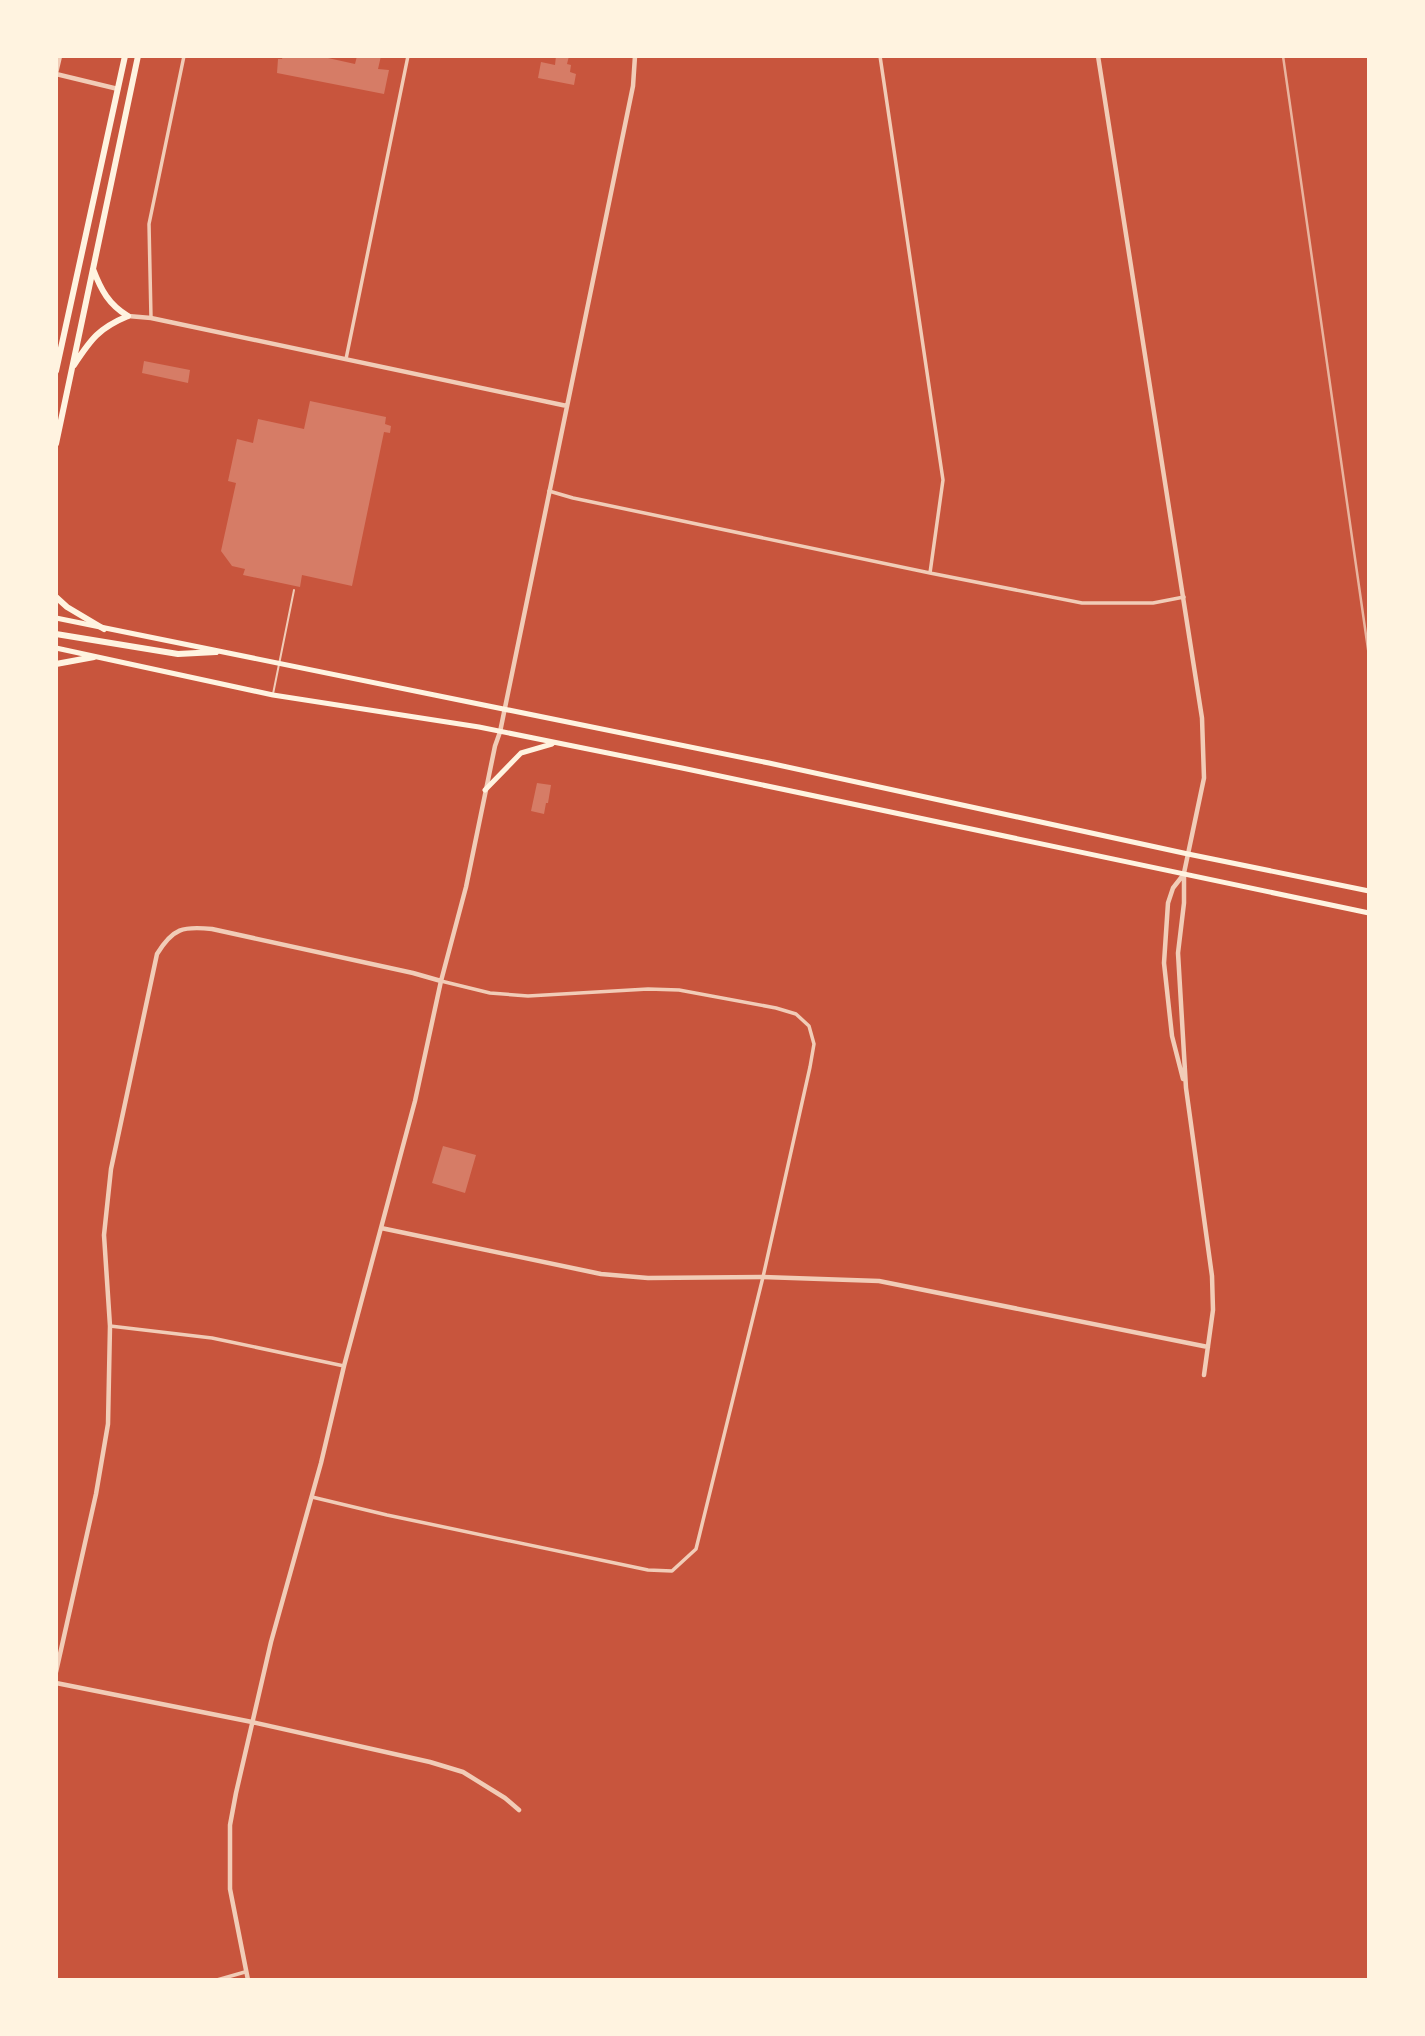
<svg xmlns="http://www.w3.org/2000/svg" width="1425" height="2036" font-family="'Noto Sans',sans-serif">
	<rect width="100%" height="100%" fill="#c8553d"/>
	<!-- building -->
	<path fill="#d67c66" d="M283 56H319L355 64 357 56H381L378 69 389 70 384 94 277 73 278 59H282Z
		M556 56H569L567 64 571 65 570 72 576 74 574 85 538 78 541 62 555 65Z
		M144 361 190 370 188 383 142 373Z
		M310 401 386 417 385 424 391 426 390 433 384 432 352 586 302 575 300 587 243 575 245 569 232 566 221 551 236 483 228 481 237 439 253 443 258 419 304 429Z
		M537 783 551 785 548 803H546L544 814 531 811Z
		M443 1146 476 1155 465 1193 432 1183Z"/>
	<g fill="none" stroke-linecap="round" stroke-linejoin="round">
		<!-- service -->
		<path stroke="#f1ccb7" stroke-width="2" d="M273 694 294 590"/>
		<!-- minor -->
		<path stroke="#f1ccb7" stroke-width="3.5" d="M880 56 943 480 930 573
			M151 318 149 224 184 56
			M346 359 408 56
			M549 491 573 498 930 573 1082 603H1153L1184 597
			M110 1326 212 1338 344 1366
			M312 1497 387 1515 648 1570 672 1571 696 1549 763 1277 810 1067 814 1044 809 1026 796 1014 776 1008 679 990 648 989 528 996 490 993 441 981
			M217 1980 245 1972"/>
		<!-- tertiary -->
		<path stroke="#f1ccb7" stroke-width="4.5" d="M1098 56 1202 718 1204 778 1184 873V903L1178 953 1186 1088
			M56 73 60 56
			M56 74 118 89
			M128 316 151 318 567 406
			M1183 1079 1172 1036 1164 963 1168 903 1173 888 1184 874
			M1186 1088 1212 1276 1213 1310 1204 1375
			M381 1228 601 1274 648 1278 763 1277 879 1281 1208 1347
			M56 1672 96 1494 108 1424 110 1326 104 1235 111 1169 157 954C173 928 183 926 212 929L413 973 441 981
			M56 1683 252 1722 430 1762 463 1772 505 1798 519 1810
			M248 1980 230 1889V1825L236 1793 271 1642 321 1463 344 1366 415 1101 441 981 466 887 495 746 500 732 633 86 635 56"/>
		<!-- secondary -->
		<path stroke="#fff3e0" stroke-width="5" d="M56 618 769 763 1188 854 1369 891
			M56 648 273 695 479 727 682 768 1369 913
			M485 790 521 753 552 744"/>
		<!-- primary -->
		<path stroke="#fff3e0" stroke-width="6" d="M93 269C101 290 109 305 128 316
			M74 365C91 339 99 328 128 316
			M56 371 125 56
			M56 444 138 56
			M56 597 67 607 104 629
			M56 634 178 654 216 652
			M56 664 94 657"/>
		<!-- rail -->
		<path stroke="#e9b49f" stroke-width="2.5" d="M1283 56 1369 656"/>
	</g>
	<!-- border -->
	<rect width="1425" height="2036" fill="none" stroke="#fff3e0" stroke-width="116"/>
</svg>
